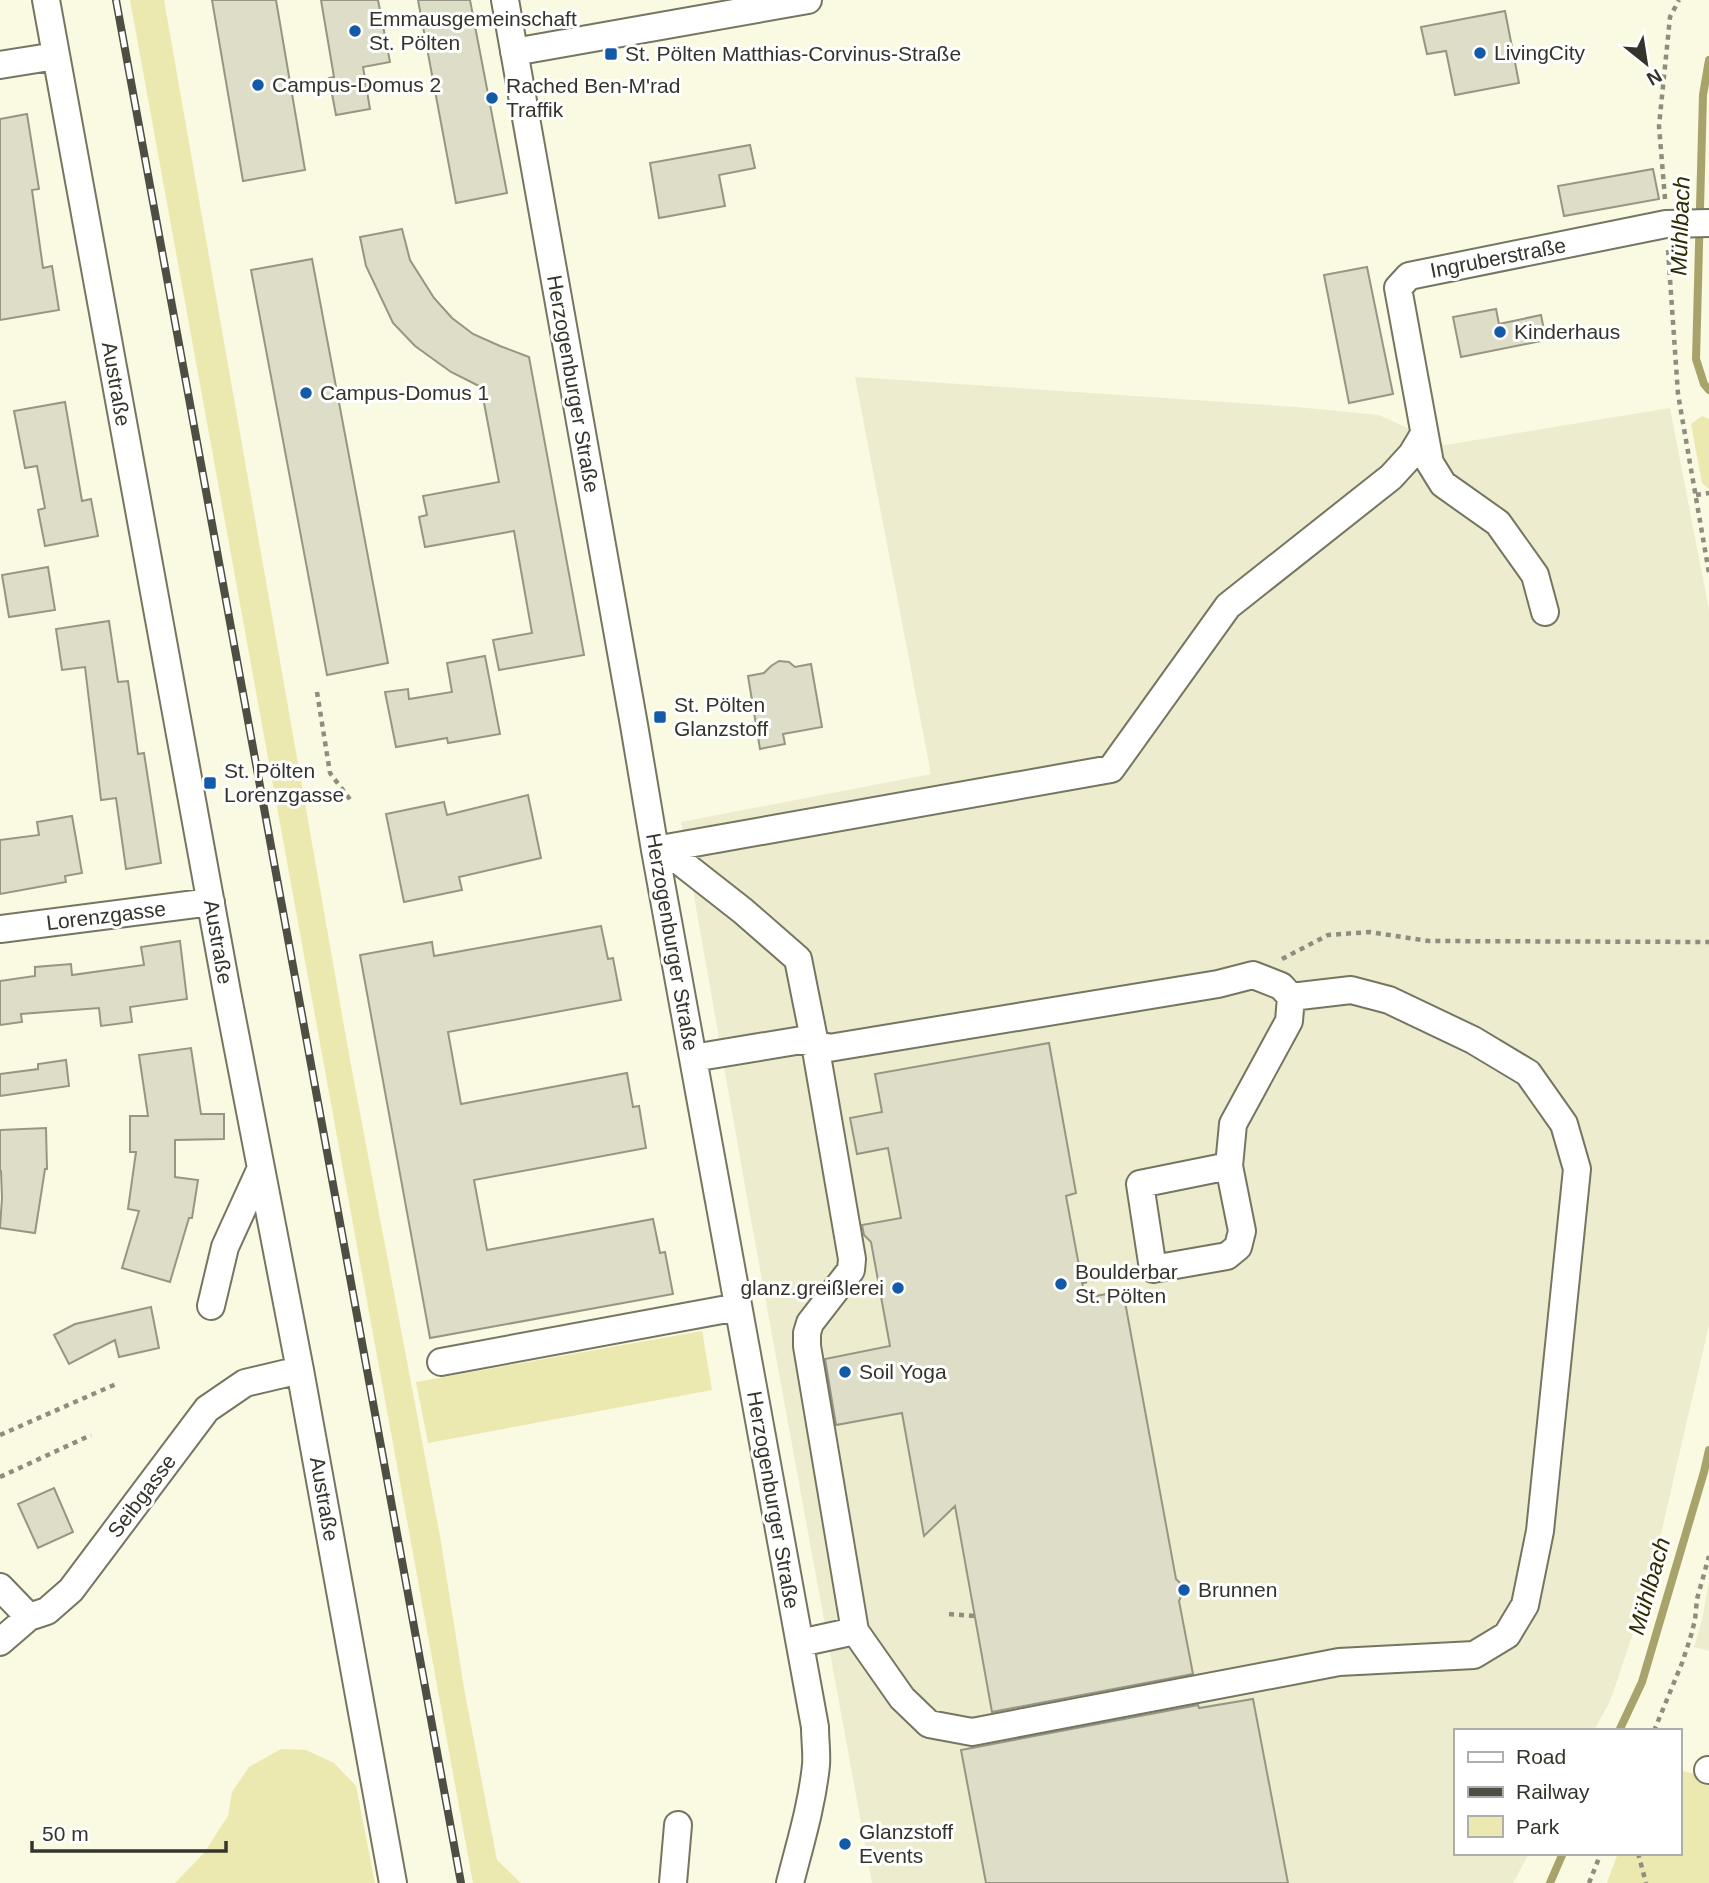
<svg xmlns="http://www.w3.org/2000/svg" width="1709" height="1883" font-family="Helvetica,sans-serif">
	<rect width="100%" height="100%" fill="#faf9e2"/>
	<!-- built -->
	<path fill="#edeccf" d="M855 377 1296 407 1379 415 1445 445 1670 408 1709 610V1325L1660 1538 1634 1631 1610 1701 1594 1731H1455V1853H1529L1513 1883H872L748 1203 681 822 931 774Z
		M1709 1582V1651L1694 1647 1702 1620Z"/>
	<!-- green -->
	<path fill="#ebe8b0" d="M130 0H164L350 1060 440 1536 465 1694 497 1860 521 1883H473Z
		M1702 416 1709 419V489L1702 483 1691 424Z
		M702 1331 712 1390 428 1443 416 1382Z
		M281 1749 306 1750 334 1763 356 1786 375 1883H175L204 1853 228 1816 232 1792 249 1767Z
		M1679 1770 1709 1778V1883H1607L1618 1853H1679Z"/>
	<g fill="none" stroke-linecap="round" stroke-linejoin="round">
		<!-- stream -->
		<path stroke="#a7a36b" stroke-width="8" d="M1709 60 1703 95 1696 359 1704 384 1709 390
			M1619 1731 1642 1682 1704 1472 1709 1450
			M1550 1883 1563 1853"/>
	</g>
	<!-- building -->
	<path fill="#deddc7" stroke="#979682" stroke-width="2" d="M212 0H276L305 170 243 181Z
		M321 0H378L390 62 363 67 370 109 336 115 329 78 334 77Z
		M418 0H470L507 193 456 203Z
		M1505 11 1519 83 1455 95 1446 51 1427 54 1421 27Z
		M27 114 39 189 32 190 43 268 52 266 59 310 0 320V119Z
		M750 145 755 168 719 175 725 206 659 218 650 163Z
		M1653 169 1659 199 1564 216 1558 186Z
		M402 229 410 260 434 298 452 318 473 334 500 346 529 357 584 655 499 670 493 640 532 633 514 531 425 547 419 517 427 515 423 496 499 482 481 387 451 372 415 346 393 323 366 266 360 237Z
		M312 259 388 663 327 675 251 270Z
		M1367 267 1393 394 1349 403 1324 275Z
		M1496 309 1499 324 1541 315 1546 340 1461 357 1453 317Z
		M65 402 82 501 91 499 98 536 45 546 38 510 45 508 37 466 25 468 14 411Z
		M48 567 55 610 9 617 2 575Z
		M109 621 118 682 128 681 138 754 144 753 161 863 126 869 116 798 101 800 85 667 62 670 56 629Z
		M485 656 500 734 448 743 447 738 396 747 385 692 408 689 409 699 452 692 447 663Z
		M779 661 789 662 795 667 811 664 822 727 783 734 785 744 760 749 748 676 764 673 771 666Z
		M528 795 541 858 459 877 462 890 404 902 386 814 444 802 447 815Z
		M72 816 82 873 65 876 66 882 0 894V840L39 835 37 822Z
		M601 926 608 959 613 958 621 1000 448 1032 461 1104 627 1073 633 1107 639 1106 646 1148 474 1180 487 1250 653 1219 660 1253 665 1252 673 1294 430 1338 360 955 432 942 434 956Z
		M180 941 187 999 130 1007 132 1022 101 1026 99 1008 21 1014 22 1022 0 1025V981L35 976V967L71 964 72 975 144 965 141 947Z
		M1049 1043 1076 1193 1066 1196 1085 1298 1123 1291 1176 1579 1185 1588 1179 1601 1193 1674 992 1712 955 1506 924 1536 902 1413 836 1425 825 1359 890 1346 871 1242 864 1235 862 1225 901 1218 888 1148 857 1154 850 1118 882 1112 875 1074Z
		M191 1048 201 1114H224V1139L175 1140V1177L198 1180 192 1218H189L170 1282 122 1268 139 1211 128 1209 136 1152H130V1116H148L139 1055Z
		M66 1060 69 1086 0 1096V1074L38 1069V1064Z
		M46 1128 47 1169H45L35 1233 0 1228 2 1198 1 1171H0V1130Z
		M151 1307 159 1348 119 1357 115 1340 69 1364 54 1335 75 1324Z
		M54 1488 73 1532 38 1548 18 1504Z
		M1253 1699 1288 1883H986L961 1750 1198 1705 1199 1708Z"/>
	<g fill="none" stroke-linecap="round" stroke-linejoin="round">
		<defs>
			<path id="minor" d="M46 0 227 992 300 1370 393 1883
				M505 0 634 725 655 850 815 1727C815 1740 817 1753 816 1765 812 1805 800 1844 790 1883
				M514 52 808 0
				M0 65 56 56
				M1545 612 1535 575 1498 523 1443 484 1430 463 1398 288 1409 276 1666 224 1709 223
				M664 849 743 911 798 959 815 1044 852 1259 851 1270 810 1323 807 1333V1346L855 1631
				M655 850 1111 769 1228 606 1391 477 1412 454 1424 434
				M0 929 211 902
				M693 1058 802 1040 829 1048 1218 984 1253 975 1281 986 1291 997 1289 1021 1233 1124 1229 1166 1242 1231 1238 1247 1227 1256 1153 1269 1140 1184 1229 1166
				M211 1306 225 1247 261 1168
				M441 1362 738 1307
				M0 1587 29 1617 47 1611 71 1590 207 1409 245 1383 300 1370
				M0 1642 29 1617
				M800 1643 855 1631 902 1698 929 1724 972 1732 1339 1662 1474 1655 1507 1635 1525 1605 1540 1531 1577 1169 1564 1124 1528 1073 1473 1040 1389 1000 1351 990 1291 997
				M1708 1770H1709
				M673 1883 678 1825"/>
		</defs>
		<!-- minor casing -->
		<use href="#minor" stroke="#767561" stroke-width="30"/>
		<!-- path -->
		<path stroke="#8e8d7e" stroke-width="4.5" stroke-dasharray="5 5" stroke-linecap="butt" d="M1665 199 1659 126 1670 17 1679 0
			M1668 250 1678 394 1709 573
			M1696 495 1709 493
			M317 692 330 773 352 802
			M1282 959 1328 935 1370 932 1429 941 1709 942
			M1082 1282 1128 1273
			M0 1435 116 1384
			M0 1477 91 1435
			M949 1614 975 1616
			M1654 1731 1682 1663 1690 1639 1695 1620 1697 1599 1709 1556
			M1638 1853 1646 1883
			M1589 1883 1601 1853"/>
		<!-- minor -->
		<use href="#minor" stroke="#fff" stroke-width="26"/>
		<defs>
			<path id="rail" d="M116 0 461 1883"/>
		</defs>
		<!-- rail casing -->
		<use href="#rail" stroke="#4f4e44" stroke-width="8"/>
		<!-- rail -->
		<use href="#rail" stroke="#fff" stroke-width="5" stroke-dasharray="16" stroke-linecap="butt"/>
	</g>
	<!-- markers -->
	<g fill="#135aa9" stroke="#fff" stroke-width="2.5">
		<circle cx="355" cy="31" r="7"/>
		<circle cx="1480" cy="53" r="7"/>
		<rect x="604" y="47" width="14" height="14" rx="3.5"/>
		<circle cx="258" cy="85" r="7"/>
		<circle cx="492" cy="98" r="7"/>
		<circle cx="1500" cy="332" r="7"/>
		<circle cx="306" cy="393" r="7"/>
		<rect x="653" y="710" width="14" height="14" rx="3.5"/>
		<rect x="203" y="776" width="14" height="14" rx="3.5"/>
		<circle cx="1061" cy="1284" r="7"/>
		<circle cx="898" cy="1288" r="7"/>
		<circle cx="845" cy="1372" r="7"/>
		<circle cx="1184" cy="1590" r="7"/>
		<circle cx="845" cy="1844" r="7"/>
	</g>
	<g text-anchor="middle" stroke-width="6" stroke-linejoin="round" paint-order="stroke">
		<!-- poi labels -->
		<g font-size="21" fill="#35342c" stroke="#fff" text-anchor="start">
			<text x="369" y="26">Emmausgemeinschaft<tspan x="369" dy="24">St. Pölten</tspan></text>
			<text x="1494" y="60">LivingCity</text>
			<text x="625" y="61">St. Pölten Matthias-Corvinus-Straße</text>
			<text x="272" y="92">Campus-Domus 2</text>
			<text x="506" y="93">Rached Ben-M'rad<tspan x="506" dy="24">Traffik</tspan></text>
			<text x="1514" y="339">Kinderhaus</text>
			<text x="320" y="400">Campus-Domus 1</text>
			<text x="674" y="712">St. Pölten<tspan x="674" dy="24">Glanzstoff</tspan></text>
			<text x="224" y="778">St. Pölten<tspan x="224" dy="24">Lorenzgasse</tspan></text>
			<text x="1075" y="1279">Boulderbar<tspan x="1075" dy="24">St. Pölten</tspan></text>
			<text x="884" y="1295" text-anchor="end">glanz.greißlerei</text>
			<text x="859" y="1379">Soil Yoga</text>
			<text x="1198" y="1597">Brunnen</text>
			<text x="859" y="1839">Glanzstoff<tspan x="859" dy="24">Events</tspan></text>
		</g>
		<!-- street labels -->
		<g font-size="21" fill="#35342c" stroke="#fff">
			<text transform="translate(1498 258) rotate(-11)" y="7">Ingruberstraße</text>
			<text transform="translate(116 384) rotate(80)" y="7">Austraße</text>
			<text transform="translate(573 384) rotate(80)" y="7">Herzogenburger Straße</text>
			<text transform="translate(106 916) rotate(-7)" y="7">Lorenzgasse</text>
			<text transform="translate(218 942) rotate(80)" y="7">Austraße</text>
			<text transform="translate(672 942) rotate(80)" y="7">Herzogenburger Straße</text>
			<text transform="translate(142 1496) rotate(-53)" y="7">Seibgasse</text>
			<text transform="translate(324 1499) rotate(80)" y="7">Austraße</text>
			<text transform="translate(773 1500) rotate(80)" y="7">Herzogenburger Straße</text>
		</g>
		<!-- water labels -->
		<g font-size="23" font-style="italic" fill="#2e2b00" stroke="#fff">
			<text transform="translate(1680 226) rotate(-88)" y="8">Mühlbach</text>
			<text transform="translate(1649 1586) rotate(-74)" y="8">Mühlbach</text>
		</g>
	</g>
	<!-- legend -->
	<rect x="1454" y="1729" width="228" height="126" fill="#ffffff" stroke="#aeaeab" stroke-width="2"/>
	<rect x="1468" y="1752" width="35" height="10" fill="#ffffff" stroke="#aeaeab" stroke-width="2"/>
	<text x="1516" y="1764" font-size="21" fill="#35342c">Road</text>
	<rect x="1468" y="1787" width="35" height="10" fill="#4f4e44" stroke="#aeaeab" stroke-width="2"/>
	<text x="1516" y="1799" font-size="21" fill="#35342c">Railway</text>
	<rect x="1468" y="1816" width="35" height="21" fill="#ebe8b0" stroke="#aeaeab" stroke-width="2"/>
	<text x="1516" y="1834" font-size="21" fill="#35342c">Park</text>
	<!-- north arrow -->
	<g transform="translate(1646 63) rotate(150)" stroke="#ffffff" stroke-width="5" paint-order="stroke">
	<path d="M0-5L12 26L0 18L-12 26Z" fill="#35342c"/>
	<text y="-10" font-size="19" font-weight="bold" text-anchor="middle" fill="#35342c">N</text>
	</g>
	<!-- scale -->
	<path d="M32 1841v10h194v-10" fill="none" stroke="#35342c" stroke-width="3.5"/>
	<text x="42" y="1841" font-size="21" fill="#35342c" stroke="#ffffff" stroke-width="5" paint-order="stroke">50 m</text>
</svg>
